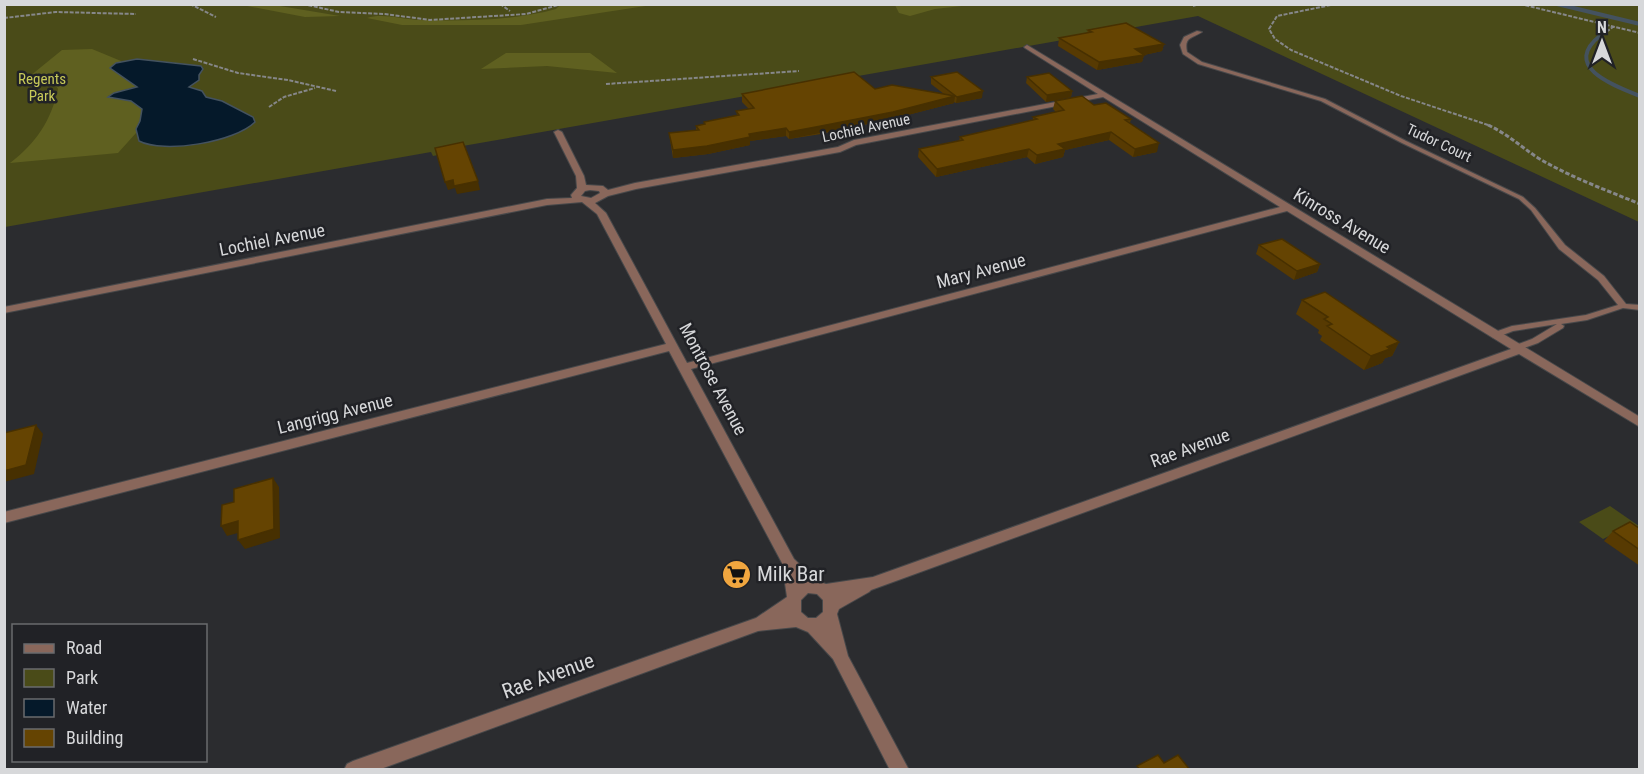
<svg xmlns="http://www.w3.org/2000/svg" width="1644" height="774" font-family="'Roboto Condensed',sans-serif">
	<rect width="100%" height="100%" fill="#2b2c2f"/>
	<!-- green -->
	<path fill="#4a4b18" d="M5 5H1639V222L1198 16 457 147 458 151 433 156 431 152 5 227Z
		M1610 506 1639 526 1621 530 1603 539 1579 522Z"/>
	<!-- forest -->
	<path fill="#5f6020" d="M242 5H274L340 16 305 17Z
		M560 5H652L521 25H402L367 18C382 13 402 19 417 20 463 21 512 21 556 9Z
		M895 5V4L971 5 935 9 910 16 899 13Z
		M92 49 121 61 126 72 140 85 108 96 136 102 143 106 146 114 136 133 118 153 10 163C36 143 51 121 58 89L55 84 30 76 62 50Z
		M506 53H590L617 73 547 66 481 69Z"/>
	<!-- water -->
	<path fill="#05192a" stroke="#44525f" stroke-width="1.5" d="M137 59 201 66 203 69 199 75V80L189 87 202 91 206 97 222 101 253 117 255 122C235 142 164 154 139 141L136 129 140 121 142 109 131 101 108 97 114 93 137 87 110 68 116 63Z"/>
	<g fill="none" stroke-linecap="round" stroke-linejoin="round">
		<!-- stream -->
		<path stroke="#44525f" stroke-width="4" d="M1557 4 1640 24
			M1601 35C1561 66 1612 85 1640 96"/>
		<defs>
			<path id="lane" d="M1197 31 1202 32C1191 39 1184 37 1187 52L1202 62 1325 99 1406 141 1523 197 1535 208 1565 245 1604 276 1626 304 1640 305V310L1623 308 1587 320 1561 324 1564 326 1563 328 1538 343 1516 351 1512 348 1513 346 1532 339 1557 324 1513 331 1495 338 1492 337 1491 335 1492 333 1512 326 1586 315 1618 305 1598 280 1559 249 1531 210 1519 199 1402 143 1321 101 1198 64 1183 54 1180 45 1184 37Z"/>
			<path id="street" d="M1027 45 1640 417V427L1519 354 871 590 869 592 839 609 837 614 848 656 909 770H890L833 659 808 632 796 627 758 631 378 770H344L347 764 353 761 756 618 787 597 782 563 669 351 4 523V512L666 344 597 214 582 202 547 205 4 313V307L547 199 572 198 571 195 577 188 576 176 554 132 558 130 562 132 584 176 586 185 603 186 608 190 635 183 838 147 854 140 1098 94 1025 48 1024 47ZM1103 97 1280 207 687 363 606 213 595 203 608 196 636 189 840 152 856 145ZM590 190 599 191 600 193 591 198 581 196 585 191ZM1287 211 1511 349 873 577 826 584 817 581 794 559 691 369ZM808 593 817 594 823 600V612L816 618H808L801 612V600Z"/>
		</defs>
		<!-- lane casing -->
		<use href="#lane" stroke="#47484a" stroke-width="2"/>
		<!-- street casing -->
		<use href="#street" stroke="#47484a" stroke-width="2"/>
		<!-- path-far1 -->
		<path stroke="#868789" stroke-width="2" stroke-dasharray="4 1.5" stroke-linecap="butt" d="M190 4 216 17
			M303 4 339 12 385 14 430 20 526 14 562 4
			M500 4 510 11
			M1336 4 1277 16 1269 29 1275 39 1291 50 1401 96 1491 126
			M1520 4 1640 33
			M1193 6 1200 4
			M4 18 56 12 136 14
			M1602 35 1613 27
			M193 59 238 73 288 80 336 91
			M606 84 799 71
			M269 107 284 97 315 88"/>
		<!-- path -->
		<path stroke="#868789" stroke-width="3" stroke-dasharray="4.5 2" stroke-linecap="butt" d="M1488 125C1509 135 1520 146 1538 158 1570 177 1606 190 1640 204"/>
		<!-- lane -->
		<use href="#lane" fill="#89675b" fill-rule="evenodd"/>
		<!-- street -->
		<use href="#street" fill="#89675b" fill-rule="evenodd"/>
	</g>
	<!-- wall -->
	<path fill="#573a02" d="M1088 30 1164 44 1162 51 1144 55 1142 62 1097 70 1058 46 1059 38 1087 33Z
		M931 77 982 98 956 103 954 102V103L892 119 821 134 789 139 786 136 750 141V145L708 154 673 158 669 133 696 131V126L704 124V122L737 115 736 111 749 109 742 102V94L875 89 944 94 931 84Z
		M1027 77 1072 91 1071 97 1046 102 1026 83Z
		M1055 101 1094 105 1131 119 1130 123 1157 152 1133 157 1109 140 1065 150 1063 157 1035 164 1027 157 936 177 918 157 919 149 959 141 960 137 1033 121V117L1056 112 1053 109Z
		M1259 245 1320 264 1317 272 1294 280 1256 254Z
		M1302 300 1399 342 1392 356 1385 358 1382 363 1364 370 1320 340 1322 336 1318 333 1319 330 1296 314Z
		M1640 529V566L1604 541 1613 531Z"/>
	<!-- shaded-wall -->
	<path fill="#473001" d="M1164 44 1162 51 1144 55 1142 62 1097 70 1099 62 1135 49Z
		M983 91 982 98 956 103 957 97Z
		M1072 91 1071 97 1046 102 1047 95Z
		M955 96 954 103 892 119 789 139V132Z
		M786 128V136L750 141V145L708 154 673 158V150L749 134Z
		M1111 132 1109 140 1065 150 1063 157 1035 164 1037 155 1058 144Z
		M1159 143 1157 152 1133 157 1135 149Z
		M1029 149 1027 157 936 177 937 169Z
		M453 180 478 181 480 190 457 194 455 188 448 190 445 182Z
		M1320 264 1317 272 1294 280 1297 271Z
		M1399 342 1392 356 1385 358 1382 363 1364 370 1371 356 1387 347Z
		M36 425 43 434 34 474 4 482V471Z
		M273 478 279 487 280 538 245 549 238 540Z
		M238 521 245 531 227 536 221 526Z"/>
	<!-- building -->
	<path fill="#654402" stroke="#473001" stroke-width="1.5" d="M1126 23 1164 44 1135 49 1144 55 1099 62 1059 38 1092 32 1088 30Z
		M854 72 875 89 892 85 955 96 893 112 821 126 789 132 786 128 749 134 750 137 707 146 673 150 669 133 699 130 696 126 705 124 704 122 739 115 736 111 754 108 742 94Z
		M957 72 983 91 957 97 931 77Z
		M1049 73 1072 91 1047 95 1027 77Z
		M1082 96 1094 105 1106 103 1131 119 1125 120 1159 143 1135 149 1111 132 1058 144 1065 149 1037 155 1029 149 937 169 919 149 963 140 960 137 1037 119 1033 117 1064 110 1055 101Z
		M463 142 478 181 454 186 453 180 445 182 435 148Z
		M1282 239 1320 264 1297 271 1259 245Z
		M1325 292 1399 342 1387 347 1390 349 1371 356 1327 326 1332 324 1324 319 1328 317 1302 300Z
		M36 425 26 465 4 471V433Z
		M273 478 274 529 238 540V521L221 526 222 505 234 502V489Z
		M1630 522 1640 529V550L1613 531Z
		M1158 755 1164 763 1178 755 1190 770H1140L1137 766Z"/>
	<!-- icons -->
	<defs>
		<symbol id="supermarket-disc" viewBox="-11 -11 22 22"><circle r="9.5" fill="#f0a63f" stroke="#212226"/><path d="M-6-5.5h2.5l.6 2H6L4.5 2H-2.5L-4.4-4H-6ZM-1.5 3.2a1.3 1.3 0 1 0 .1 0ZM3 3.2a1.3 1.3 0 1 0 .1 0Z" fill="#111"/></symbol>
	</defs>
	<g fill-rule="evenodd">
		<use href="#supermarket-disc" x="720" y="558" width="33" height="33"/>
	</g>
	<g text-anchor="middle" stroke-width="5" stroke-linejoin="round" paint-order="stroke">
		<!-- far-park labels -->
		<g font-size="15" fill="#c8ca59" stroke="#212226">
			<text x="42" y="84">Regents<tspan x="42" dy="17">Park</tspan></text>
		</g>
		<!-- far-street labels -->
		<g font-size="15" fill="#d7d8da" stroke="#212226">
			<text transform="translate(866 128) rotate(-12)" y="5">Lochiel Avenue</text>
			<text transform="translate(1439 143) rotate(25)" y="5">Tudor Court</text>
		</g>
		<!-- street labels -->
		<g font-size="18" fill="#d7d8da" stroke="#212226">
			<text transform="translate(1342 221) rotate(31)" y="6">Kinross Avenue</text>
			<text transform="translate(272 240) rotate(-11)" y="6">Lochiel Avenue</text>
			<text transform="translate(981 271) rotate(-15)" y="6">Mary Avenue</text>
			<text transform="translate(713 379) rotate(62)" y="6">Montrose Avenue</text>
			<text transform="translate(335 414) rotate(-14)" y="6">Langrigg Avenue</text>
			<text transform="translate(1190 448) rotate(-20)" y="6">Rae Avenue</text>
		</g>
		<!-- near-poi labels -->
		<g font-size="21" fill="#d7d8da" stroke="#212226" text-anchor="start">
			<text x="757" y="581">Milk Bar</text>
		</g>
		<!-- near-street labels -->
		<g font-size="21" fill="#d7d8da" stroke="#212226">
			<text transform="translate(548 676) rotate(-20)" y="7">Rae Avenue</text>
		</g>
	</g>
	<!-- border -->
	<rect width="1644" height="774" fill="none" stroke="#d7d8da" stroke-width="12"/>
	<!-- legend -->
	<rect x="12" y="624" width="195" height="138" fill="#212226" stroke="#6a6b6e" stroke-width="1.5"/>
	<rect x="24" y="644" width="30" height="9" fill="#89675b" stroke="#6a6b6e" stroke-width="1.5"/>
	<text x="66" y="654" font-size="18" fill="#d7d8da">Road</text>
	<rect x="24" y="669" width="30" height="18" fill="#4a4b18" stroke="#6a6b6e" stroke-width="1.5"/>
	<text x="66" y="684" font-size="18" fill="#d7d8da">Park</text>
	<rect x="24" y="699" width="30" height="18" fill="#05192a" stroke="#6a6b6e" stroke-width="1.5"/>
	<text x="66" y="714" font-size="18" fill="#d7d8da">Water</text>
	<rect x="24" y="729" width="30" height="18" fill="#654402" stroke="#6a6b6e" stroke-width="1.5"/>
	<text x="66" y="744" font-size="18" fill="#d7d8da">Building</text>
	<!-- north arrow -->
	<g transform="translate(1602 42)" stroke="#212226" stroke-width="4.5" paint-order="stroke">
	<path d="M0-4.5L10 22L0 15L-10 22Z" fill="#d7d8da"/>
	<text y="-9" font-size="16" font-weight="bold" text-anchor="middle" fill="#d7d8da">N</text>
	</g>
</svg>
